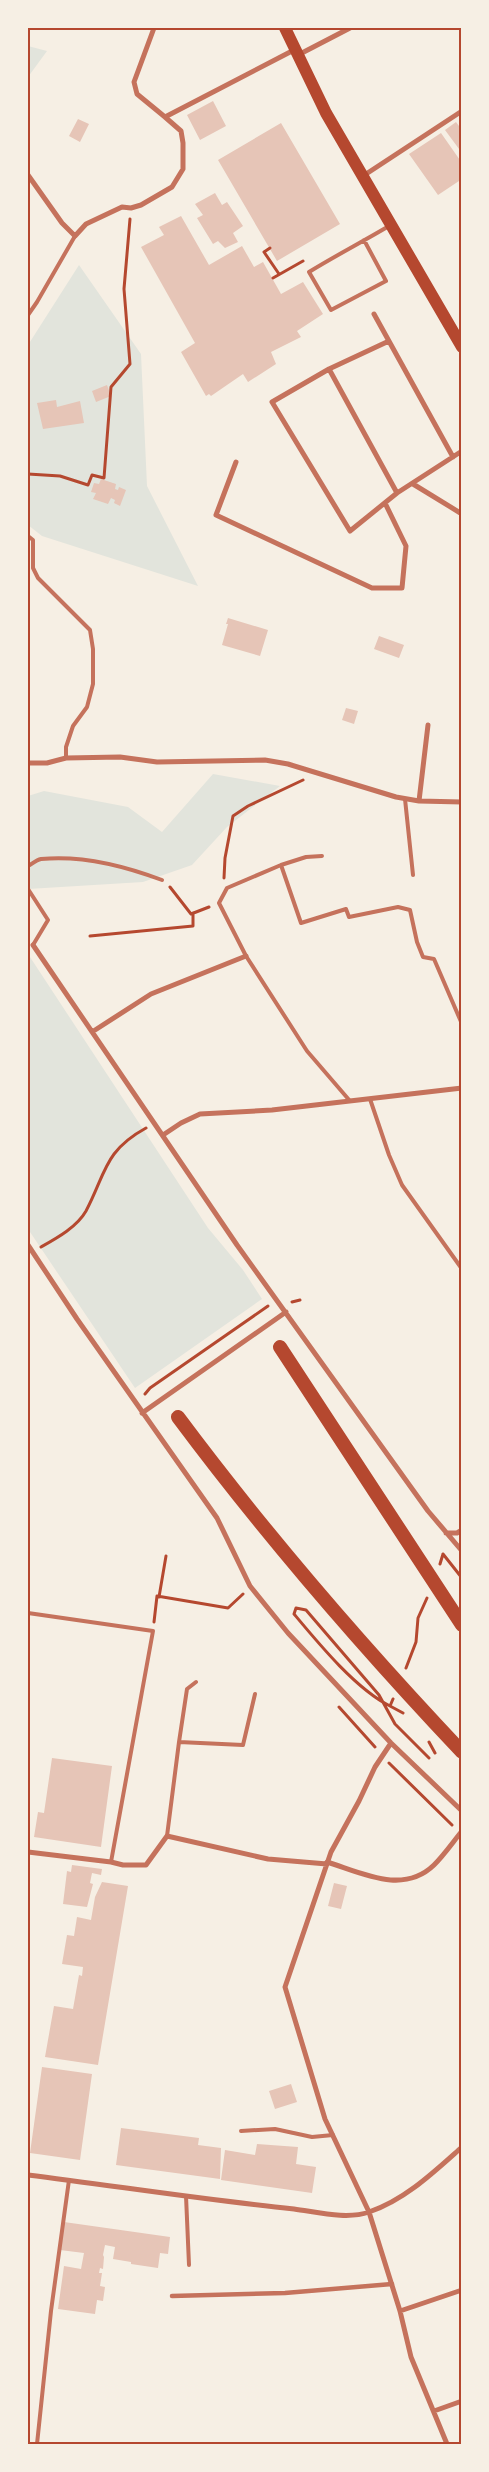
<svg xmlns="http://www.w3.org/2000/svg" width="489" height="2472" font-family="Manrope,sans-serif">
	<rect width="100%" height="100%" fill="#f6efe4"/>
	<!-- green -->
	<path fill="#e2e4dc" d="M28 46 47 51 28 77Z
		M79 265 141 354 147 486 198 586 42 536 28 525V345Z
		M213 774 280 786 227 827 192 865 143 882 28 889V796L44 791 128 807 162 832Z
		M28 954 208 1228 243 1270 262 1299 135 1388 28 1229Z"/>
	<!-- building -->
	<path fill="#e6c5b7" d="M213 101 226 126 200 140 187 115Z
		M78 119 89 124 80 142 69 136Z
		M456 122 462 130V153L445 130Z
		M281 123 340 224 277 261 218 160Z
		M441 133 462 163V179L438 195 409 154Z
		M215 193 222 205 227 202 243 226 233 233 238 242 225 248 218 241 213 244 197 218 203 215 195 204Z
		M181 216 209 265 242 246 254 267 263 262 281 294 303 282 323 314 297 331 301 337 271 352 276 364 248 382 243 374 211 396 209 394 206 396 181 352 195 343 141 247 164 235 159 227Z
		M107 385 111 396 96 402 92 391Z
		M56 400 57 407 80 401 84 423 43 429 37 403Z
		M101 479 116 484 115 489 118 490 119 487 126 490 120 506 114 503 115 500 111 498 108 504 93 499 96 493 91 492 94 483 99 484Z
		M228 618 268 630 260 656 222 645 228 624H226Z
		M379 636 404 645 399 658 374 649Z
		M346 708 358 711 354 724 342 720Z
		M52 1758 112 1766 101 1847 34 1837 38 1812 44 1813Z
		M72 1865 102 1869 101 1875 92 1873 90 1883 93 1884 87 1907 63 1904 67 1871 71 1872Z
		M102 1882 128 1886 98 2065 45 2057 54 2006 73 2009 79 1975 82 1976 83 1967 62 1964 67 1935 74 1936 77 1917 91 1920 95 1897Z
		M334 1883 347 1886 341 1909 328 1906Z
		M42 2067 92 2074 80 2160 30 2153Z
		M291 2084 297 2102 275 2109 269 2091Z
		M121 2128 199 2138 198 2145 221 2148 220 2179 116 2165Z
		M257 2144 298 2147 296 2164 316 2167 312 2193 221 2180 225 2150 255 2155Z
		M64 2222 170 2237 168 2254 160 2253 158 2268 131 2264V2262L113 2259 115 2247 105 2245 103 2255 104 2257 103 2269 100 2268 99 2273H102L100 2286 105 2287 103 2301 97 2300 95 2314 58 2309 64 2266 81 2269 84 2253 60 2250Z"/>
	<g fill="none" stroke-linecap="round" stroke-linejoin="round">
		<!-- path -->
		<path stroke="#b5482f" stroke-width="3" d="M270 248 264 252 279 274
			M273 278 303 261
			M28 474 60 476 88 485 92 475 104 478 111 387 130 364 124 289 130 219
			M224 878 225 858 233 816 248 806 303 780
			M170 887 191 914 209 907
			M90 936 193 926V913
			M41 1247C57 1238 77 1227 86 1211 106 1173 104 1151 146 1128
			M292 1302 300 1300
			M145 1394 150 1388 268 1306
			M443 1554 462 1578
			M440 1564 443 1554
			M159 1597 166 1556
			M154 1622 157 1596 228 1608 243 1594
			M406 1668 416 1642 418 1618 427 1598
			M393 1699 390 1706C356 1689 319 1644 294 1614L296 1608 306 1610 379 1695 395 1724 429 1758
			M390 1706 403 1713
			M339 1707 375 1747
			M429 1742 435 1753
			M389 1763 452 1825"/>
		<!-- service -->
		<path stroke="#c5725c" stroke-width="4" d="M364 240 386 281 331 310 309 272C335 256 362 242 389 226
			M28 315 37 302 75 236
			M28 536 33 540V568L38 578 90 630 93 649V684L87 707 73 726 66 747V758
			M405 799 413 875
			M281 865 306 857 322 856
			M28 866C32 864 36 860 41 859 81 855 125 866 162 880
			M28 889 48 920 33 945
			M370 1099 389 1155 402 1185 462 1269
			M350 1101 307 1051 246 956 219 903 227 888 281 865 301 923 346 909 349 917 398 907 410 910 417 942 423 957 434 959 462 1024
			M28 1613 153 1631 111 1862
			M179 1742 187 1689 196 1682
			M167 1836 179 1742 243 1745 255 1694
			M241 2131 275 2129 312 2137 333 2135
			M186 2196 189 2265
			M37 2444 51 2311 69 2180"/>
		<!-- pedestrian -->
		<path stroke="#c5725c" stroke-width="4.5" d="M172 2296 285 2293 392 2284"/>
		<!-- minor -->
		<path stroke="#c5725c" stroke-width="5" d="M154 28 134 82 137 94 165 117
			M298 55 350 28
			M28 175 62 223 75 236 86 224 122 207 131 208 141 205 172 187 183 169V143L181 131 165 117 294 50
			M363 176 462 111
			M374 314 453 457
			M389 341 329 369 272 402 350 531 397 493 462 451
			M329 369 397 493
			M236 462 216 515 372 588H402L406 546 385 503
			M413 484 462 514
			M28 763H47L66 758 120 757 157 762 265 760 288 764 396 797 419 801 462 802
			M419 801 428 725
			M33 945 237 1245 428 1511 462 1551
			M92 1032 151 994 246 956
			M163 1135 181 1123 200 1114 272 1110 462 1088
			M28 1245 77 1319 217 1518 250 1586 288 1633 391 1743 462 1811
			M142 1413 286 1312
			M446 1533H457L462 1530
			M391 1743 375 1767 359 1801 331 1852 285 1987 325 2119 369 2212 400 2311 411 2357 447 2444
			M28 1852 111 1862 123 1865H146L167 1836 268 1859 327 1864
			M327 1862C362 1873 403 1895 434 1865 444 1855 453 1842 462 1831
			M28 2175C116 2186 205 2200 294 2209 317 2212 347 2220 369 2212 405 2200 435 2171 462 2147
			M400 2311 462 2290
			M434 2411 462 2401"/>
		<!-- primary -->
		<path stroke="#b5482f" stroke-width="12" d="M285 28 326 113 462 347"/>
		<!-- trunk -->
		<path stroke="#b5482f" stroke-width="14" d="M280 1347 462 1625
			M178 1417C266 1535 361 1645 462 1752"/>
	</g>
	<!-- border -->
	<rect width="489" height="2472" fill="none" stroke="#f6efe4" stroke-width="58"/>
	<rect x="29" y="29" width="431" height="2414" fill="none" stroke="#b5482f" stroke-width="2"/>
</svg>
